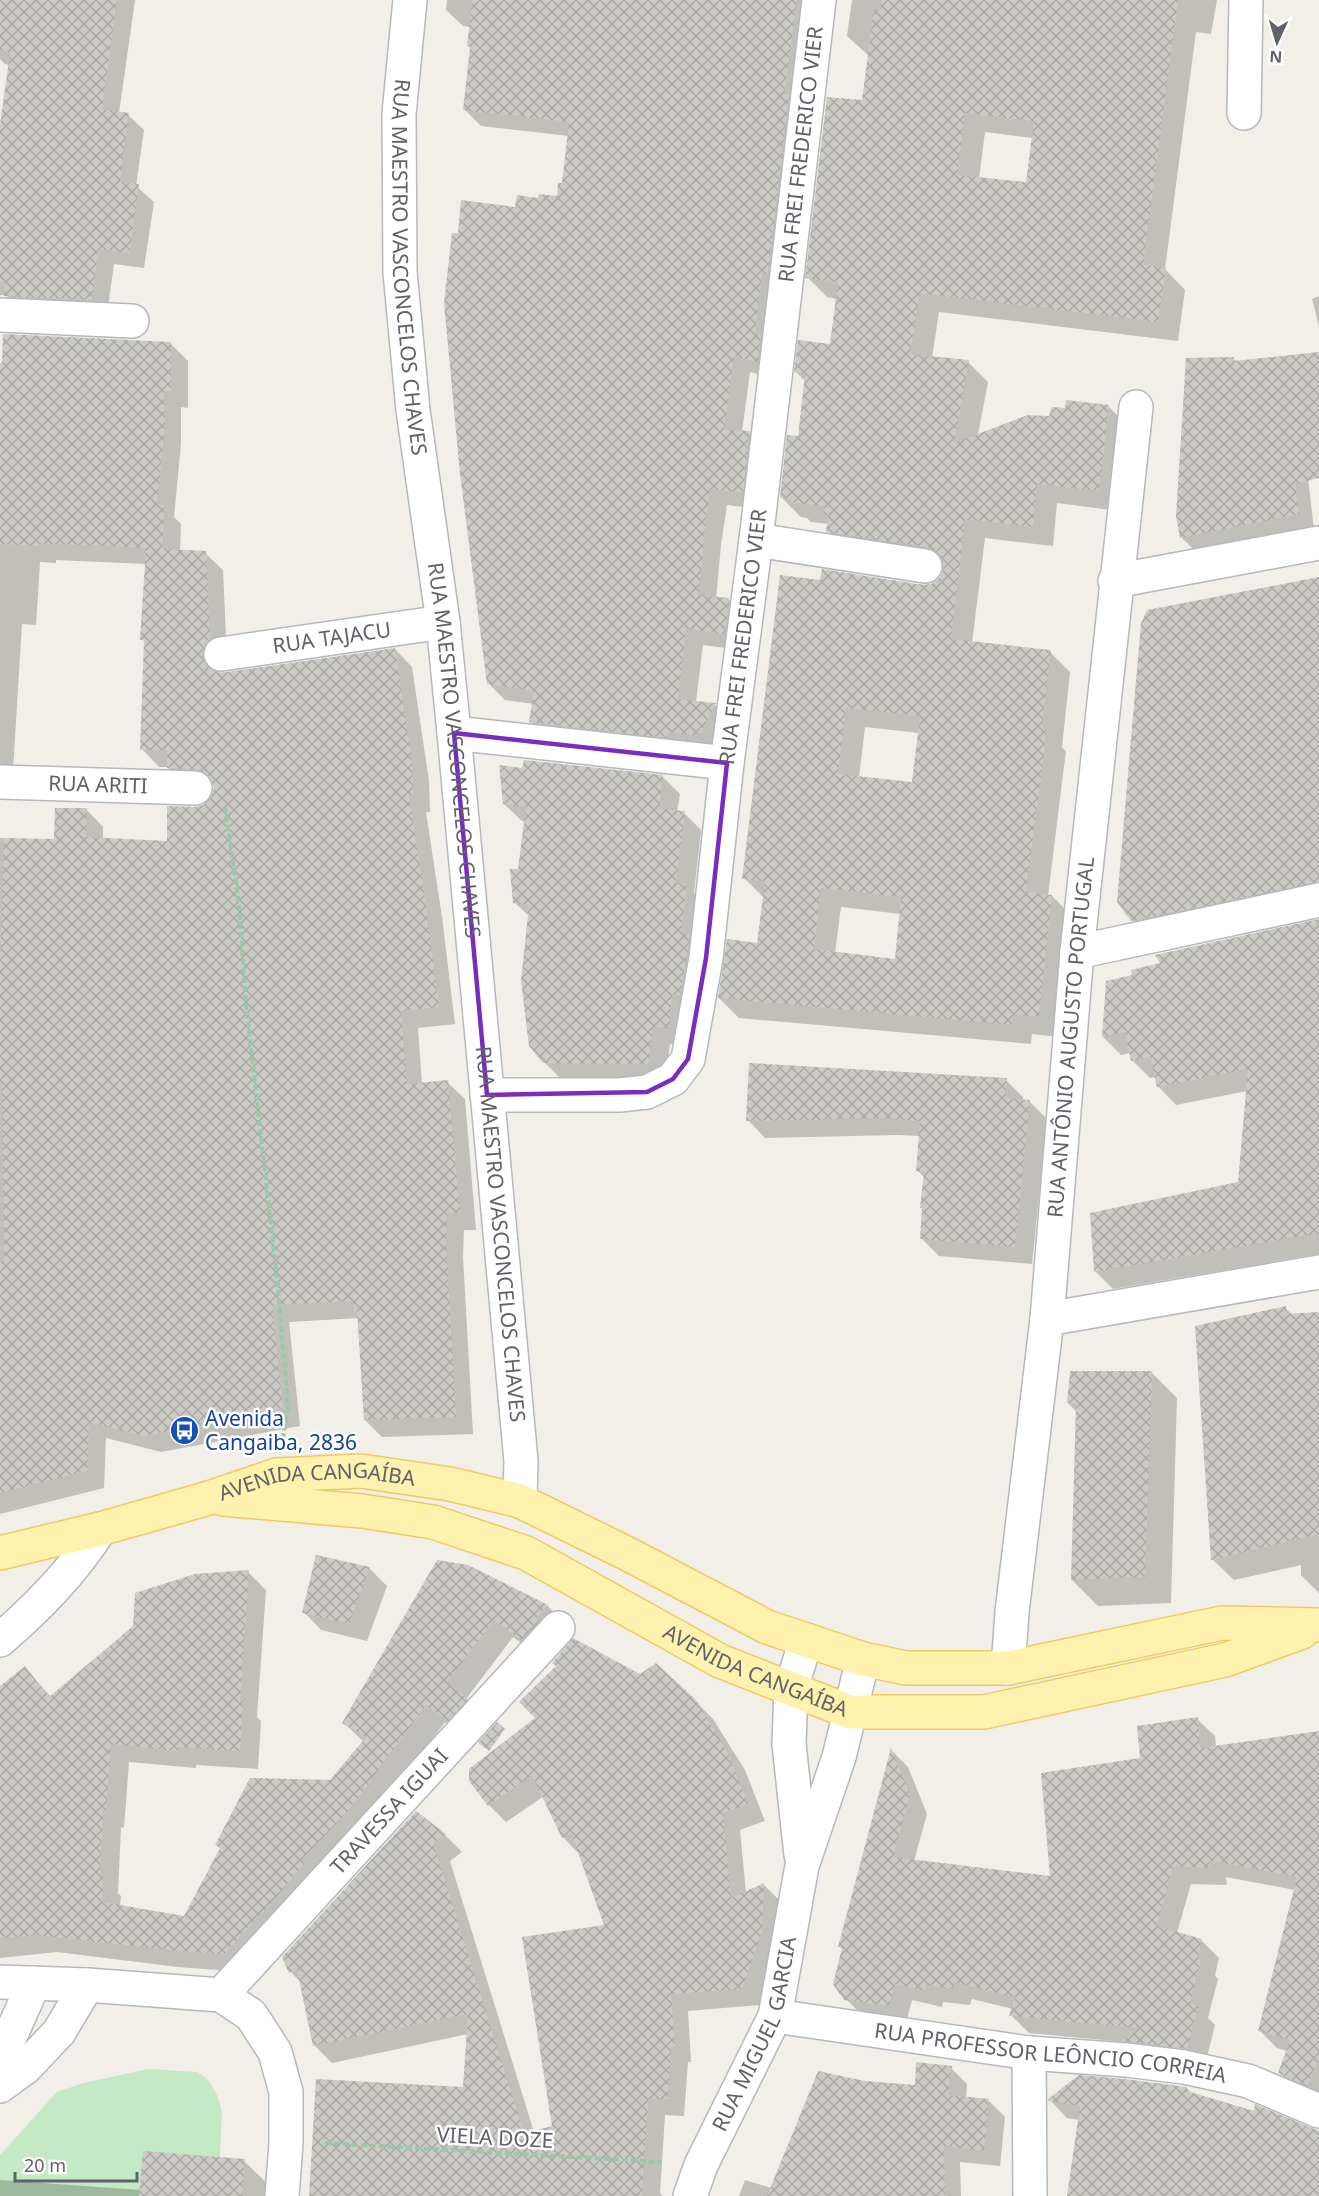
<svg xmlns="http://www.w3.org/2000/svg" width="1319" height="2196" font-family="'Noto Sans',sans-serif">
	<defs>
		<pattern id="building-cross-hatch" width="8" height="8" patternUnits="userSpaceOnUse" patternTransform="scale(1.5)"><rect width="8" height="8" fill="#cccac5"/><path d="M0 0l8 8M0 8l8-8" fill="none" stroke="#a9a8a4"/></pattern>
	</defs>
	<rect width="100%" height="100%" fill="#f1efe8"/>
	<!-- green -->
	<path fill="#c5e8c5" d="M148 2069 197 2072C212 2079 219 2097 222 2113L218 2196H0V2155L57 2092 84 2083Z"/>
	<!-- shadow -->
	<path fill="#0003" fill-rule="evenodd" d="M0 0H135L119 113 128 115 144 130 136 186 154 202 144 268 114 264 107 315 22 312 6 295H0V135L10 65 5 64 0 59Z
		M447 0H826L774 378 750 372 742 432 749 433 766 449 759 509 727 505 721 545 716 599 729 600 746 617 741 650 703 645 696 702 715 705 732 721 715 752 548 739 531 722 534 704 505 700 488 683 459 235 517 208 540 200 558 198 564 185 569 136 481 126 464 109 472 49 469 46 471 27 463 26 446 10Z
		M852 0H1217L1211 34 1196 32 1165 269 1185 290 1178 341 939 312 932 358 968 362 988 382 978 435 1050 418 1066 409 1108 406 1128 426 1119 511 1057 503 1053 546 985 538 972 643 1050 652 1070 672 1062 747 1066 752 1063 774 1048 896H1052L1072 916 1058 1037 1032 1034 1031 1044 739 1018 719 998 759 945 764 898 744 878 822 581 932 585 940 579 945 566 848 551 828 531 829 524 811 522 807 518 801 517 781 497 799 438 806 382 796 372 831 345 837 299 827 297 807 277 863 101 869 56 847 36ZM985 132 1033 138 1027 184 979 179ZM865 727 919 733 913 784 859 778ZM841 907 901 914 896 960 835 953Z
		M1319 296V327L1312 299Z
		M170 343 188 361V408L181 407V444L174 517 181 524 180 551 205 553 223 570 227 657 220 665V673L395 649 412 667 429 781 430 812H426L442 917 455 1024 418 1028 422 1084 447 1082 465 1099 476 1230H464L463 1257 473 1434 382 1437 365 1420 359 1318 289 1322 300 1426 161 1452 106 1438 104 1488 0 1514V838L56 841 86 809 103 827V839L169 842 195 808 204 806 213 798 215 786 186 785 167 767H159L142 749 146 643 142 639 146 564 56 560V563L40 562 36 625 22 624 13 770H0V365Z
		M1233 358 1237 362 1296 374 1314 530 1197 553 1181 537Z
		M1319 579V902L1150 939 1132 920Z
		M524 769 662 776 680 794 677 812 684 813 701 830 694 893 704 903 686 1045 670 1044 665 1081 562 1080 544 1062 530 917 514 902 525 822 522 821 504 804Z
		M1319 921V1254L1113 1289 1095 1271 1239 1184 1247 1091 1176 1105 1158 1086 1156 1077 1150 1078 1132 1060 1131 1053 1121 1055 1103 1037 1108 982 1134 976Z
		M1006 1080 1023 1097V1101H1029L1047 1119 1032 1264 939 1256 921 1238 924 1210 921 1208 925 1178 918 1171 921 1136 898 1135 765 1138 748 1120Z
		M1285 1308 1293 1315 1319 1314V1593L1301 1575V1565L1234 1580 1212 1559Z
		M1151 1372 1177 1398 1171 1603 1098 1606 1072 1580 1077 1412 1068 1403Z
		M467 1567 548 1606 565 1624 540 1657 513 1637 466 1699 485 1718 466 1738 445 1722 387 1800 242 1972 178 1967 57 1952 0 1958V1688L25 1668 51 1697 248 1572 266 1590 257 1717 261 1721 258 1769 196 1765V1768L129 1762 124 1828 121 1827 118 1893 121 1896 120 1906 185 1917 221 1849 217 1845 331 1782 364 1742 344 1723Z
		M369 1568 387 1586 367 1641 321 1630 304 1612Z
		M640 1676 695 1701 713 1719 745 1770 765 1821 740 1830 746 1893 764 1885 781 1902 779 1949 759 2005 688 2011 691 2062H688L684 2116 665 2115 660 2193 663 2196H310L464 2089 468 2034 332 2063 314 2045 301 1983 291 1972 416 1813 445 1835 462 1852 450 1861 534 2132 554 2128 606 1926 580 1855 563 1837 544 1796 506 1822 489 1805Z
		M1197 1719 1215 1736 1216 1747 1319 1733V2100L1297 2091 1280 2073 1287 2051 1277 2048 1259 2030 1295 1890 1226 1877 1227 1885 1191 1884 1177 1933 1201 1940 1219 1958 1215 1975 1218 1979 1208 2018 1215 2025 1205 2065 1141 2058 1125 2042 1029 2033 1011 2015 1013 2009 972 1999 970 2005 943 2002 942 2007 912 2000 906 2023 864 2017 846 1999 843 1950 839 1946 892 1751 908 1767 927 1814 914 1861 1052 1878 1141 1759Z
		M951 2068 967 2084 966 2098 989 2101 1005 2117 1000 2166 960 2162 961 2196H739L745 2180 772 2188 864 2083 916 2086Z
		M1187 2088 1192 2094 1319 2133V2196H1069L1079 2120 1067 2118 1050 2100Z
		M244 2161 275 2191 274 2196H0V2180L141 2190Z"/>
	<!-- building -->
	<path fill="url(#building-cross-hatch)" fill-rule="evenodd" d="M0 0H117L102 109 129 113 120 182 139 184 130 251 129 253 98 249 92 300 4 296 5 282 0 281V125L10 52 0 50Z
		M472 0H797L784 94H789L768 273H762L755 334 761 335 758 362 734 356 724 429 750 431 743 493 710 489 705 527 699 595 729 598 725 634 686 629 678 699 716 703 699 736 668 732 667 738 529 722 534 691 487 684 460 474 444 303 452 233H458L461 200 515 207 517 195 538 198 539 194 557 196 558 183H562L569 122 463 110 470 47 467 46Z
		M882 0H1178L1143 265 1166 268 1158 322 920 293 910 354 969 360 954 443 1028 415 1049 416 1052 407 1065 408 1066 400 1109 405 1099 491 1037 484 1033 527 965 519 951 639 1051 650 1042 726 1046 731 1044 753 1026 892 1052 895 1039 1017 1013 1014 1012 1025 718 998 727 939 757 943 765 881 742 879 780 575 820 580 822 569 923 585 931 584 939 578 943 569V560L936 551 928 547 826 532 828 515H824L825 506 790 502V499L780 497 787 435 798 436 805 375 794 372 798 340 830 344 838 282 805 278 827 97 862 100 874 10 880 11ZM965 113 1034 121 1026 182 957 175ZM846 708 920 716 912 782 838 774ZM821 888 901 897 895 959 814 949Z
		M3 334 171 342V391H164L165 426 157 505H165L162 549 206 551 210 639 204 647 202 656 207 666 215 672 224 673 395 648 412 763 414 795H409L425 899 439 1007 401 1011 407 1084 448 1080 460 1213H447L446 1239 456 1417 364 1420 357 1311H354L353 1301 272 1305 283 1409 143 1436 89 1422 87 1471 0 1493V1262H4L2 1084 0 1083V965L4 838 54 839 55 808H87L86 837 167 841V806L194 807 203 805 211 797 214 788 211 779 204 772 196 769 167 768V750H140L144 640H140L146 548 39 543V546L0 544V363H2Z
		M1319 352V478L1295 484 1299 514 1180 538 1176 516 1186 358 1234 357V361Z
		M1319 577V882L1131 921 1117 902 1141 623 1147 610Z
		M524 760 663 775 659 809 685 811 676 883 687 884 681 933 690 934 687 955 680 995 672 994 669 1029 653 1027 648 1064 543 1063 529 1046 521 981 529 905 513 903 510 869H518L526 807 503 804 499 765 522 768Z
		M1319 919V1233L1094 1272 1090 1213 1238 1182 1248 1069 1157 1087 1150 1057 1131 1061 1125 1032 1102 1037 1106 981 1132 975 1131 970 1160 963 1155 955Z
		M749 1063 1007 1078 1005 1098 1030 1100 1015 1247 920 1239 922 1208H920L924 1172 916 1171 920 1121 880 1118 746 1121Z
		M1286 1306V1314L1319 1312V1534L1211 1560 1195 1326Z
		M1070 1371H1152L1145 1577 1071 1580 1076 1404 1067 1403Z
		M316 1555 370 1567 349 1624 302 1613Z
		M437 1560 468 1565 548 1605 536 1618 540 1620 521 1640 494 1620 447 1682 468 1699 448 1721 426 1705 369 1782H371L339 1821 301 1860 304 1864 262 1914V1912L224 1954 159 1949 38 1935 0 1938V1686L25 1666 49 1697 133 1626 135 1593 195 1574 249 1570 240 1701H243L240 1751 178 1747V1751L111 1744 106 1810H103L100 1876H103L102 1902 184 1916 220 1848 215 1845 250 1778 330 1780 366 1737 342 1723Z
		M573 1638 640 1674 656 1663 696 1700 728 1753 748 1804 723 1813 731 1898 764 1883 762 1931 742 1989 671 1994 675 2046H671L668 2099H648L642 2196H309L316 2079 463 2087 468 2014 313 2046 297 1970 289 1973 282 1957 416 1811 446 1834 433 1843 524 2133 552 2126 522 1937 604 1925 571 1833 562 1838 532 1775 488 1806 469 1781V1769L535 1718 519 1702 556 1666 552 1663Z
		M1198 1717 1200 1748 1319 1731V2059L1307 2086 1278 2073 1290 2040 1258 2031 1297 1877 1209 1860 1210 1868 1173 1866 1157 1926 1202 1939 1197 1959 1201 1960 1190 2004 1198 2006 1187 2049 1122 2041 1139 2028 1009 2016 1015 1997 954 1982 953 1989 926 1985 925 1991 895 1984 889 2006 844 2000 833 1984 842 1948 838 1947 891 1748 910 1795 893 1857 1050 1876 1041 1773 1140 1758 1137 1726Z
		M497 1722 505 1729 489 1751 478 1743Z
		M916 2062 952 2066 948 2095 989 2099 984 2151 944 2146 945 2196H767L818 2071 865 2081 915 2085Z
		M1079 2075 1124 2079 1187 2087V2091L1254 2111 1255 2104 1319 2131V2196H1067L1080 2106 1048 2101V2099Z
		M143 2151 245 2159 242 2196H139Z"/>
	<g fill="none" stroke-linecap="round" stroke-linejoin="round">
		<defs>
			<g id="minor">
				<path id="s1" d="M410 0 399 114 400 272 413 410 443 622 454 733 521 1461 520 1501"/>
				<path d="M1244 113 1246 0"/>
				<path d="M0 315 132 321"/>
				<path d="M756 540 925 566"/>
				<path d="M1115 581 1319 543"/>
				<path id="s2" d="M221 654 443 622"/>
				<path d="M454 733 727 763"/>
				<path id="s3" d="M0 782 195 788"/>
				<path d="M1077 952 1319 900"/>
				<path id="s4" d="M487 1095H619L647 1092 673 1079 688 1059 706 958 727 763 756 540 819 0"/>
				<path d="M1047 1319 1319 1272"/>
				<path d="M0 1640C38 1607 73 1572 100 1529"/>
				<path id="s5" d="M1008 1668 1012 1612 1047 1319 1077 952 1136 407"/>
				<path d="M801 1855 789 1744 791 1689 806 1640"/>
				<path d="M0 1982 87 1985 221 1995 251 2015 275 2052 286 2092V2143L282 2196"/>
				<path id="s6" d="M221 1995 558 1628"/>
				<path id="s7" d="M775 2016 1029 2053 1126 2060 1184 2067 1248 2081 1319 2111"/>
				<path d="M1029 2053 1030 2196"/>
				<path d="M0 2059 34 1983"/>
				<path d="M0 2086 26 2067 59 2032 87 1985"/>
				<path id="s8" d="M690 2196 701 2165 775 2016 802 1866 839 1757 863 1659"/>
			</g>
			<g id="major">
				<path id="s9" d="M223 1499 362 1511 433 1522 526 1553 720 1661 850 1712H984L1225 1660 1302 1632"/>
				<path id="s10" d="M0 1553 100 1529 209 1498 277 1475 361 1471 450 1484 520 1501 626 1553 767 1627 863 1659 906 1668H1008L1222 1623 1319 1625"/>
			</g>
		</defs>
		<!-- minor casing -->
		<use href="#minor" stroke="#b5b8bc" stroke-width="36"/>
		<!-- major casing -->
		<use href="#major" stroke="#f2c960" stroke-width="36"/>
		<!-- path -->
		<path stroke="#9cc7a9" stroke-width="4" stroke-dasharray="6 3" stroke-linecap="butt" d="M225 807 239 904 246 1004 277 1278 288 1406 283 1438
			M325 2143 661 2162"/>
		<!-- minor -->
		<use href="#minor" stroke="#fff" stroke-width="33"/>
		<!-- major -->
		<use href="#major" stroke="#fff2af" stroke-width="33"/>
	</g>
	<!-- marked area -->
	<path fill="none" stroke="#7b2cbf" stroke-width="4.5" stroke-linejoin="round" d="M454 733 727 763 706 958 688 1059 673 1079 647 1092 487 1095Z"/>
	<!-- icons -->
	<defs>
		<symbol id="bus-disc" viewBox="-11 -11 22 22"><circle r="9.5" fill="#1a4fb4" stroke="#fff"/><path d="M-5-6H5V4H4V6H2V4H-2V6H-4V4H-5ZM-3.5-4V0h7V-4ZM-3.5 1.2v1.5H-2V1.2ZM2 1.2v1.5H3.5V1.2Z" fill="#fff"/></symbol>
	</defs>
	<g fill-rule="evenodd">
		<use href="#bus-disc" x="168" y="1414" width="33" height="33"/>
	</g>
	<g text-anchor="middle" stroke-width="5" stroke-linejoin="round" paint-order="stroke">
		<!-- street labels -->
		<g font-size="21" fill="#5f6368" stroke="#fff">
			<text dy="7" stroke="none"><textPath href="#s4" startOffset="1126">RUA FREI FREDERICO VIER</textPath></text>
			<text dy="7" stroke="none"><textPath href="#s1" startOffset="268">RUA MAESTRO VASCONCELOS CHAVES</textPath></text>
			<text dy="7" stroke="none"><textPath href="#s4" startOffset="640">RUA FREI FREDERICO VIER</textPath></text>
			<text dy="7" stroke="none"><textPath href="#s2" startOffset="112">RUA TAJACU</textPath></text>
			<text dy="7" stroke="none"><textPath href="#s1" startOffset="754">RUA MAESTRO VASCONCELOS CHAVES</textPath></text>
			<text dy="7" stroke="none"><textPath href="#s3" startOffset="98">RUA ARITI</textPath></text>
			<text dy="7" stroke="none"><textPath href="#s5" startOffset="634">RUA ANTÔNIO AUGUSTO PORTUGAL</textPath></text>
			<text dy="7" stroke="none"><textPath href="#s1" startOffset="1240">RUA MAESTRO VASCONCELOS CHAVES</textPath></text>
			<text dy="7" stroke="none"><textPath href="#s10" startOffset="327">AVENIDA CANGAÍBA</textPath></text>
			<text dy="7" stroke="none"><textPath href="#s9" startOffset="568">AVENIDA CANGAÍBA</textPath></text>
			<text dy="7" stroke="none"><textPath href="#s6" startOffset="249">TRAVESSA IGUAI</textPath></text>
			<text dy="7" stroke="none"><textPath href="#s8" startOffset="176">RUA MIGUEL GARCIA</textPath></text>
			<text dy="7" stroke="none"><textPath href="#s7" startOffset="278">RUA PROFESSOR LEÔNCIO CORREIA</textPath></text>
			<text transform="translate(495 2138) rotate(3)" y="7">VIELA DOZE</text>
		</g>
		<!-- transit labels -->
		<g font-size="21" fill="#164399" stroke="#fff" text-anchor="start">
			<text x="205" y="1426">Avenida<tspan x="205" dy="24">Cangaiba, 2836</tspan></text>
		</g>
	</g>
	<!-- north arrow -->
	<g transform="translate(1277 42) rotate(184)" stroke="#ffffff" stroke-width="4.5" paint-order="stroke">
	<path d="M0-4.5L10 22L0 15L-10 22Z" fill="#5f6368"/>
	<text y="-9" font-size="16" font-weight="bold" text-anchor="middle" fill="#5f6368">N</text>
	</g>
	<!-- scale -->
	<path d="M15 2172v9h122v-9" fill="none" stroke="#5f6368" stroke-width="3"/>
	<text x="24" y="2172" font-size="18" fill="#5f6368" stroke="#ffffff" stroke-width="4.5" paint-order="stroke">20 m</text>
</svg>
